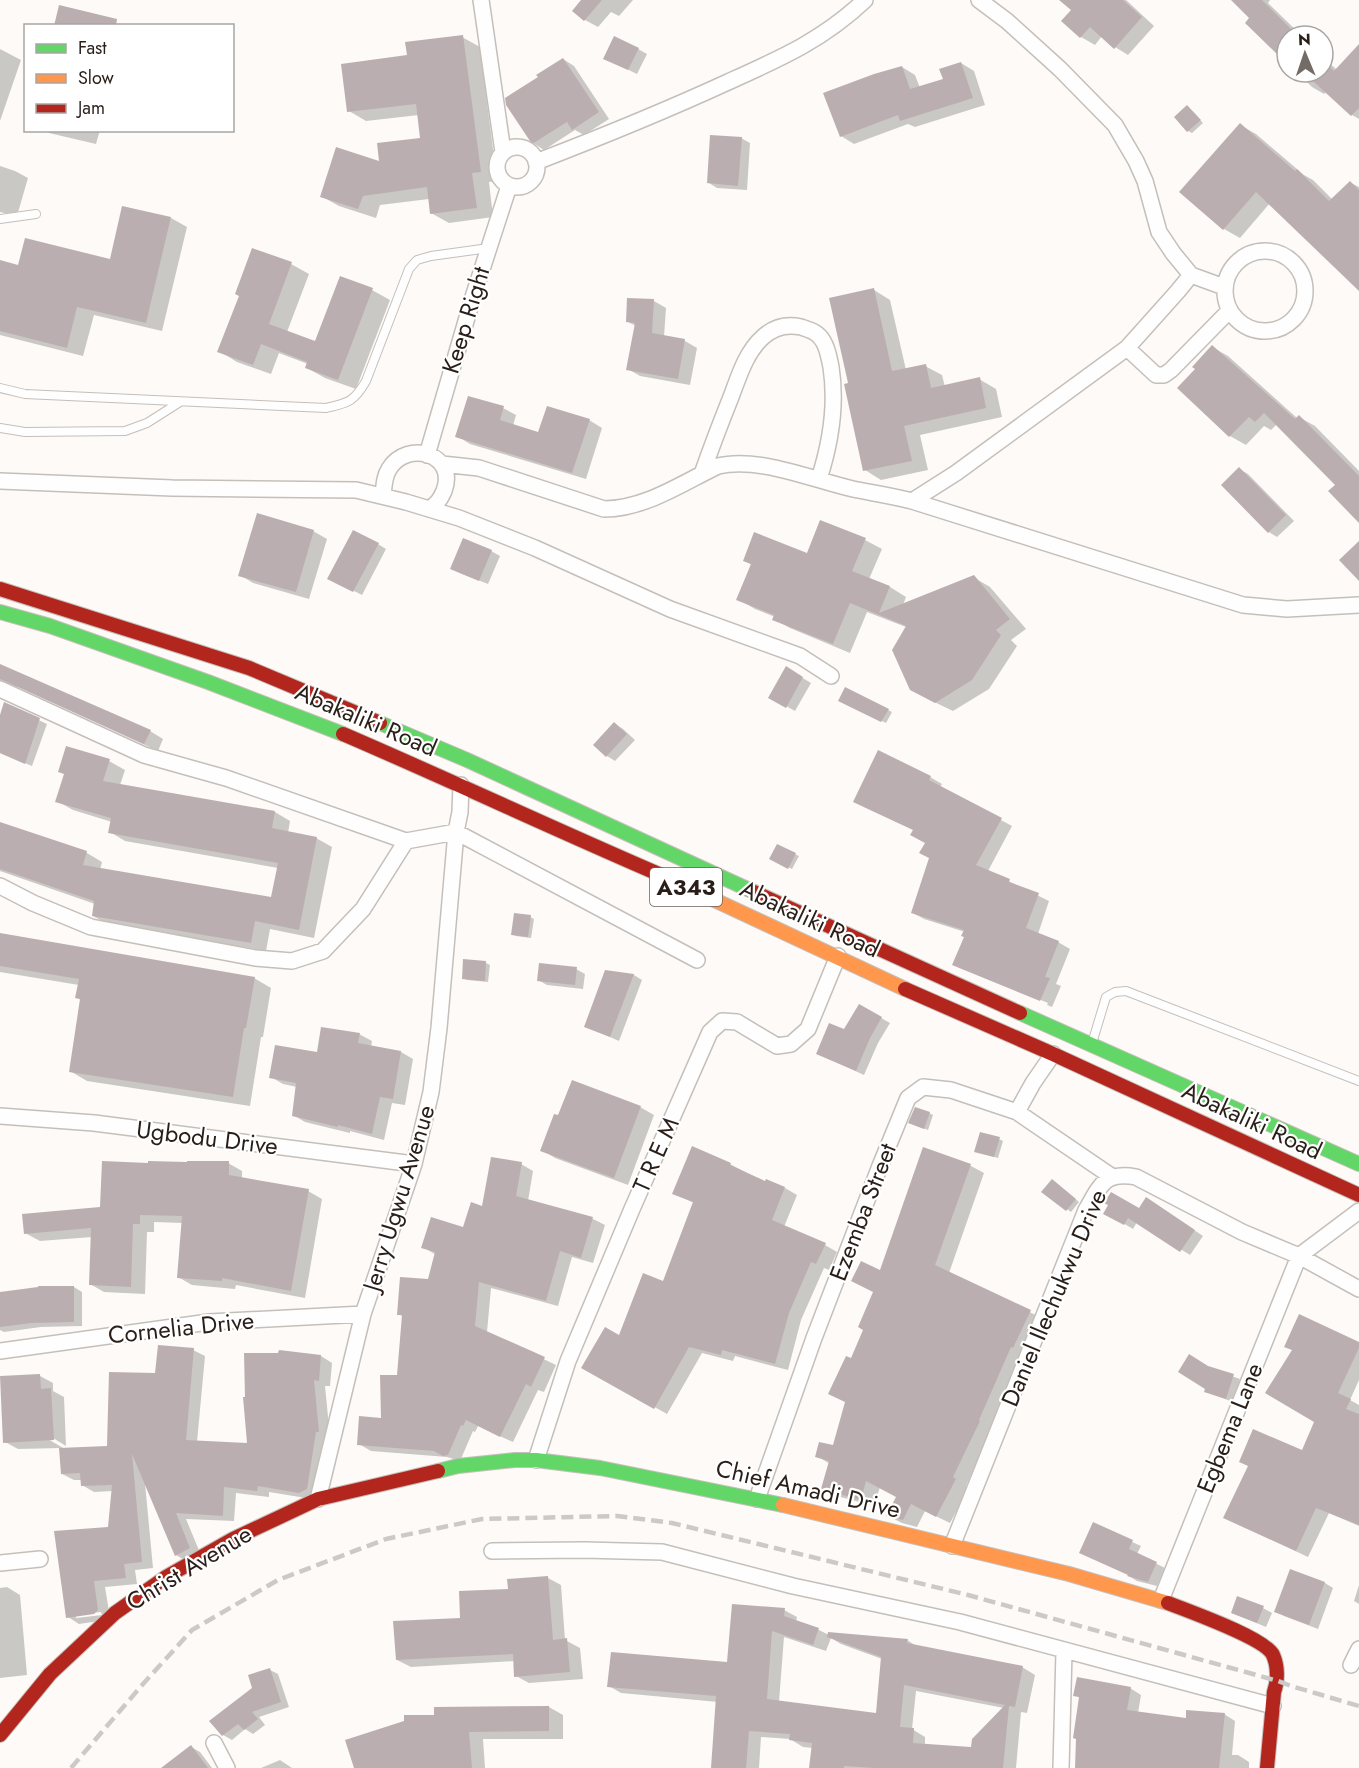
<svg xmlns="http://www.w3.org/2000/svg" width="1359" height="1768" font-family="Jost,sans-serif">
	<rect width="100%" height="100%" fill="#fdfaf7"/>
	<!-- shadow -->
	<path fill="#0003" fill-rule="evenodd" d="M583 0H633L619 16 611 12 598 27 585 20Z
		M1062 0H1126L1154 26 1128 55 1115 47 1102 36 1095 45 1081 37 1063 21 1073 10Z
		M1233 0H1270L1268 3 1302 36H1287V59L1278 53 1251 18Z
		M462 37 480 47 497 181 489 182 493 217 449 223 431 213 429 199 380 205 376 218 339 206 321 196 422 139 419 115 366 121 349 111 409 57Z
		M1359 46V119L1352 115 1326 92 1324 94 1312 87 1297 72H1323V57L1337 70Z
		M0 49 21 60 0 121Z
		M638 49 647 54 637 74 614 63Z
		M563 59 574 66 609 119 584 135 575 130 544 150 533 143Z
		M961 63 974 71 985 105 915 127 908 124 854 144 841 136 902 67 915 75 920 88 944 80Z
		M1187 107 1203 123 1192 133 1188 131Z
		M1240 125 1256 134 1304 175 1313 180 1333 200 1351 183 1359 187V289L1270 203 1240 238 1224 229Z
		M45 130H100L96 144 49 133Z
		M741 138 750 143 747 190 717 188 709 183Z
		M0 166 15 171 28 178 17 216 0 212Z
		M171 218 187 227 162 331 94 315 83 356 0 335V262L20 267 111 261Z
		M253 249 291 264 309 274 287 332 316 343 372 290 390 300 356 389 325 378 307 368 308 364 279 353 271 374 237 362 219 351 241 296Z
		M874 290 890 300 906 370 925 366 942 375 945 387 979 379 996 389 1002 417 920 435 928 470 881 480 865 470 850 384Z
		M654 301 666 308 664 337 685 341 697 348 690 385 640 376 628 369 636 326 628 322Z
		M1212 347 1228 356 1297 418 1299 417 1315 426 1359 471V521L1337 486 1277 424 1271 430 1264 426 1246 445 1230 436 1198 369Z
		M503 408 516 415 513 426 539 434 589 420 602 428 586 479 470 444 457 436Z
		M1239 469 1248 474 1294 521 1277 537 1269 532Z
		M313 531 327 539 309 599 253 583 240 575Z
		M865 540 882 549 869 579 890 587 906 597 903 605 973 577 990 587 1026 629 1011 640 1017 646 989 689 953 711 928 699 906 627 867 612 850 653 790 628 774 619 775 617 755 609 738 599 752 565 745 561 807 555Z
		M378 544 386 549 362 595 338 583Z
		M491 551 500 556 488 584 460 573Z
		M0 666 150 731 163 739 158 751 19 687H11L0 682Z
		M786 668 811 683 795 711 770 697Z
		M846 689 892 712 886 723 840 700Z
		M5 704 47 724 32 766 0 753V720Z
		M615 724 623 729 635 740 615 761 607 756Z
		M109 761 125 770 120 785 275 812 290 821 288 833 316 838 332 847 314 938 270 929 266 951 109 925 93 916 95 904 0 871V824L87 853 102 862 100 870 272 899 278 868 125 841 110 832 112 822 73 810 57 801Z
		M930 777 942 784 940 787 1012 826 988 871 1049 901 1038 934 1058 942 1070 949 1056 984 1061 986 1052 1007 1047 1005 1048 1003 964 968V970L954 964 966 937 965 932 924 919 913 913 930 858 927 843 914 830 867 808Z
		M778 846 799 856 792 869 771 858Z
		M530 917 534 919 531 938 516 936 513 934Z
		M0 935 254 978 271 988 263 1037H261L250 1106 87 1081 70 1071 81 1000 77 998 79 985 0 972Z
		M486 963 490 965 488 982 467 980 463 978Z
		M576 969 585 974 583 989 547 985 538 980Z
		M606 972 634 975 642 980 619 1041 585 1026Z
		M860 1006 890 1023 878 1043 864 1075 818 1054 845 1031Z
		M359 1034 372 1041 371 1047 401 1052 413 1059 405 1105 392 1103 384 1140 350 1131V1133L305 1122 293 1115 297 1087 283 1084 271 1077Z
		M572 1082 640 1107 654 1115 628 1185 555 1158 542 1150 559 1117Z
		M929 1113 933 1115 928 1130 914 1125Z
		M999 1139 1003 1141 998 1158 980 1153Z
		M924 1149 971 1166 984 1173 949 1273 1044 1319 966 1486 969 1488 950 1523 925 1511 917 1527 902 1523 888 1516 898 1497 880 1487 874 1506 837 1496 823 1489 830 1464 817 1456 834 1447 847 1402 852 1360 865 1329 881 1272Z
		M228 1163 242 1171V1179L308 1191 322 1199 305 1298 236 1285 235 1289 192 1285 178 1277 183 1223 154 1222V1232H147L145 1294 104 1292 90 1284 92 1237 40 1241 25 1233 101 1208 149 1164Z
		M521 1164 533 1171 528 1201 593 1219 605 1225 593 1263 572 1257 558 1306 491 1288 487 1332 556 1365 544 1392 538 1390 513 1442 478 1426 475 1432 473 1431 460 1461 447 1457 371 1451 359 1444 382 1420 398 1376 403 1317 399 1314 429 1281 436 1255 423 1247 464 1229Z
		M730 1164 766 1183 785 1188 797 1195 784 1227 825 1245 837 1252 829 1270 824 1268 801 1320 788 1370 735 1356 733 1361 702 1353 667 1414 583 1367 619 1337 664 1282 694 1203 674 1193Z
		M1056 1183 1079 1202 1071 1212 1044 1192Z
		M1155 1204 1203 1236 1190 1255 1137 1222 1133 1229 1106 1213 1140 1209Z
		M74 1287 82 1292V1326L41 1327 4 1332 0 1330V1294Z
		M1359 1343V1380L1350 1400 1359 1405V1526L1329 1513 1308 1557 1237 1524 1303 1452Z
		M193 1350 205 1356 197 1442 249 1445 321 1356 332 1363 330 1386H325L330 1437 312 1499 269 1492V1497L236 1493 234 1521 186 1519 201 1555 188 1562 176 1555 145 1483 153 1568 135 1570 137 1584 105 1587 110 1617 106 1620 79 1624 68 1617 110 1528 113 1491 94 1492 82 1485V1480H74L62 1474 61 1448 18 1449 5 1442 40 1376 53 1383V1391L64 1397 66 1446 48 1435 46 1438 65 1449 108 1447 156 1375ZM101 1612 102 1615 76 1618V1615Z
		M1209 1368 1240 1379 1233 1402 1206 1392Z
		M1093 1524 1141 1546 1137 1554 1165 1568 1157 1586 1137 1581 1129 1576Z
		M1291 1571 1325 1583 1333 1588 1318 1629 1284 1616 1276 1611Z
		M548 1578 561 1585 565 1640 580 1648 583 1679 529 1683 516 1676 515 1661 411 1667 397 1660 509 1590Z
		M1359 1585V1604L1354 1601Z
		M7 1587 20 1595 27 1675 0 1678V1588Z
		M1263 1608 1272 1613 1266 1627 1232 1613Z
		M784 1610 797 1617 796 1622 819 1630 829 1635 907 1640 918 1647 1022 1667 1035 1675 1027 1713 1021 1712 1016 1768H810L813 1748 803 1747 790 1739 761 1737 759 1768H712L718 1702 621 1693 609 1686 729 1664ZM784 1637 826 1651 831 1638 841 1644 882 1659 877 1715 779 1702ZM916 1691 1004 1708 973 1749 925 1745V1737L912 1729Z
		M270 1670 278 1674 289 1707 259 1717 265 1725 253 1734 245 1729 232 1740 223 1735 212 1721 253 1688Z
		M1130 1688 1141 1695 1138 1713 1187 1720 1224 1714 1235 1721 1232 1755H1238L1249 1762V1768H1077L1080 1698 1075 1695Z
		M549 1707 563 1715V1739H483L485 1768H355L436 1716Z
		M191 1747 200 1752 212 1768H164Z
		M280 1760 292 1768H261Z"/>
	<!-- building -->
	<path fill="#bbaeb1" fill-rule="evenodd" d="M581 0H602L584 21 572 11Z
		M1059 0H1123L1142 17 1114 49 1090 27 1080 38 1061 21 1071 10Z
		M1231 0H1262L1298 36H1287V46L1277 54 1245 23 1249 18Z
		M59 5 117 19 116 26H54Z
		M463 35 481 172 472 173 477 208 430 214 427 187 363 196 358 209 320 197 336 147 379 161 377 143 420 138 416 104 347 112 341 64 407 55 405 42Z
		M614 36 639 48 628 70 603 59Z
		M1359 44V108L1351 116 1303 72H1323V60L1334 71Z
		M563 58 599 112 572 130 567 122 532 144 506 105 505 98 538 77 536 75Z
		M961 62 973 98 900 121 898 115 840 137 823 93 874 74 902 66 910 89 943 79 939 69Z
		M1187 105 1201 120 1187 132 1174 117Z
		M1240 123 1295 171 1297 169 1329 201 1350 181 1359 190V291L1256 192 1223 230 1179 192Z
		M710 135 742 137 738 186 707 183Z
		M122 206 171 217 146 323 77 307 67 348 0 331V260L18 265 25 238 110 259Z
		M252 248 292 262 269 324 315 341 340 276 373 288 338 380 305 368 307 362 261 344 253 365 217 352 239 296 235 294Z
		M874 288 892 371 926 364 931 388 980 377 986 408 904 426 912 461 863 471 844 384 848 383 829 298Z
		M627 298 654 299 652 333 685 339 678 379 626 370 635 323 626 322Z
		M1212 345 1295 419 1299 415 1359 476V523L1328 491 1335 485 1264 413 1255 422 1249 417 1229 437 1177 388 1195 369 1192 367Z
		M468 396 504 406 500 420 538 432 547 406 590 419 572 473 455 437Z
		M1239 467 1286 515 1268 533 1221 485Z
		M257 513 314 530 296 592 238 576Z
		M820 520 866 538 852 571 890 586 879 613 974 575 1010 619 996 630 1001 635 972 680 935 703 910 690 892 650 906 626 850 603 833 644 772 620 774 615 736 600 751 564 743 561 754 532 807 553Z
		M353 530 379 543 353 592 327 579Z
		M463 538 492 550 479 581 450 569Z
		M1359 541V581L1339 560Z
		M0 664 151 730 144 744 0 679Z
		M786 666 803 677 786 708 768 698Z
		M845 687 889 709 881 722 838 701Z
		M4 702 40 718 25 764 0 753V715Z
		M614 722 627 734 606 757 593 745Z
		M66 746 110 759 103 781 275 811 272 828 317 837 299 930 255 921 251 943 92 916 94 901 0 869V822L87 851 83 865 271 897 278 863 108 833 111 818 55 802 64 774 58 772Z
		M878 750 931 776 929 780 1002 818 976 865 1010 879 1009 882 1039 893 1026 928 1059 941 1045 977 1050 978 1040 1001 952 965 964 937 961 936 964 930 911 913 929 858 919 853 925 843 910 835 913 830 853 802Z
		M777 844 796 853 788 869 769 859Z
		M514 913 531 915 528 937 511 935Z
		M0 933 255 977 246 1028H244L233 1097 69 1072 80 999 75 998 79 979 0 966Z
		M463 959 486 961 485 981 462 979Z
		M539 963 577 967 575 985 537 981Z
		M605 970 634 974 610 1037 584 1027Z
		M859 1004 882 1017 870 1038 856 1071 816 1054 829 1023 844 1029Z
		M321 1027 360 1033 358 1043 401 1051 393 1099 380 1097 372 1134 338 1125V1127L292 1116 296 1083 269 1078 275 1045 317 1052Z
		M572 1080 641 1106 614 1178 540 1151 554 1114 558 1115Z
		M915 1107 930 1112 924 1129 908 1123Z
		M980 1132 1000 1137 994 1157 974 1152Z
		M692 1146 731 1163 730 1165 765 1181 766 1179 785 1187 772 1220 826 1243 816 1264 811 1262 789 1313 775 1364 722 1350 721 1355 689 1347 654 1409 581 1368 605 1327 619 1335 643 1273 663 1281 693 1202 672 1194Z
		M923 1147 971 1164 935 1265 1031 1310 1013 1348 1011 1347 979 1420 980 1421 953 1477 956 1479 936 1517 911 1504 903 1520 886 1516 896 1497 866 1481 861 1500 821 1489 829 1461 815 1457 819 1442 833 1445 845 1402 828 1394 846 1356 851 1358 863 1330 858 1327 873 1292 851 1281 861 1261 880 1270Z
		M491 1157 522 1162 516 1196 593 1217 581 1258 560 1251 546 1301 479 1282 475 1326 545 1357 531 1387 526 1384 500 1437 466 1420 463 1426 461 1425 448 1455 443 1456 434 1451 357 1445 359 1416 381 1418 380 1375H397L402 1315H397L400 1277 428 1279 435 1252 421 1248 431 1217 463 1227 471 1202 482 1206Z
		M102 1161 148 1163V1161L187 1162V1161H229V1175L309 1189 291 1291 222 1278V1281L177 1278 182 1216 140 1215V1224H133L131 1287 89 1285 91 1228 24 1234 22 1214 100 1207Z
		M1052 1179 1076 1199 1066 1211 1041 1192Z
		M1111 1192 1139 1208 1146 1197 1195 1230 1180 1252 1128 1218 1124 1225 1103 1214 1108 1205 1104 1203Z
		M38 1286H74V1322L31 1323 0 1327V1292L38 1287Z
		M1299 1314 1359 1342V1348L1338 1393 1351 1399 1346 1409 1359 1414V1525L1316 1508 1296 1551 1223 1518 1248 1466 1239 1462 1253 1429 1302 1450 1314 1422 1265 1393 1292 1350 1284 1347Z
		M158 1345 194 1348 186 1440 247 1443 243 1397H245L244 1353H278L279 1350 321 1355 319 1381 314 1380 319 1432H316L307 1489 299 1493 258 1486 257 1491 224 1487 223 1516 176 1513 190 1548 175 1556 132 1454 142 1562 124 1564 126 1578 94 1581 98 1610 94 1614 66 1618 54 1531 108 1527 112 1485 81 1486 80 1473 61 1474 59 1448 107 1446 109 1372 155 1373Z
		M1189 1354 1208 1366 1234 1374 1226 1399 1204 1392 1205 1389 1178 1372Z
		M40 1374 41 1389 51 1388 54 1440 3 1443 0 1376Z
		M1093 1522 1133 1540 1129 1549 1157 1562 1148 1582 1127 1576 1128 1575 1079 1553Z
		M1290 1569 1325 1582 1309 1625 1274 1612Z
		M548 1576 553 1640 567 1638 570 1672 514 1677 513 1654 396 1660 393 1621 460 1618 459 1591 508 1589 507 1579Z
		M1237 1596 1264 1606 1257 1623 1231 1613Z
		M732 1604 785 1608 784 1616 819 1628 813 1645 772 1631 767 1699 876 1713 881 1657 827 1637 828 1632 908 1639 907 1643 1023 1666 1015 1707 1009 1706 1003 1768H874L844 1766V1768H809L812 1743 789 1740 790 1734 749 1731 746 1768H711L716 1696 607 1687 611 1652 727 1662ZM904 1685 1005 1705 972 1739 971 1747 913 1743 914 1728 900 1727Z
		M270 1668 281 1702 252 1712 258 1719 244 1730 238 1724 222 1736 209 1721 252 1688 248 1675Z
		M1077 1677 1131 1687 1127 1710 1186 1718V1710L1225 1713 1219 1768H1075L1076 1739 1073 1738 1079 1697 1073 1696Z
		M549 1706V1731L469 1732 472 1768H354L345 1740 404 1721V1715H434V1707Z
		M191 1745 208 1768H161Z"/>
	<g fill="none" stroke-linecap="round" stroke-linejoin="round">
		<defs>
			<path id="lane" d="M0 219 36 214
				M0 388 25 394 326 408C348 403 354 402 366 381L409 269 417 260 431 256 489 248
				M0 428 25 432 125 431 147 423 180 402
				M1093 1040 1106 997 1115 992 1126 991 1359 1081"/>
			<path id="street" d="M481 0 503 152
				M979 0 1007 21 1060 69 1115 125 1136 161 1145 181 1159 232 1173 253 1191 275
				M497 167a20 20 0 1 1 40 0a20 20 0 1 1-40 0Z
				M536 162C601 137 665 111 728 82 779 59 823 40 865 0
				M1225 291a40 40 0 1 1 80 0a40 40 0 1 1-80 0Z
				M1127 348 1178 291 1191 275 1224 287
				M427 455 473 297 509 186
				M442 464 479 468 604 509C645 509 682 483 718 466 758 456 813 480 853 489 873 493 893 496 912 501L956 473 1127 348 1156 375H1164L1171 370 1229 311
				M702 474C711 448 721 422 731 397 739 376 746 352 763 337 774 327 787 324 801 327 810 330 818 332 823 341 828 349 829 358 831 367 837 406 831 442 819 479
				M0 481 172 488 356 490 406 502 459 518 535 548 670 609 800 656 831 676
				M383 496C384 486 384 477 389 469 407 439 458 454 444 491 440 500 437 504 429 509
				M912 501 1243 605 1287 609 1359 605
				M0 689 144 755 226 778 406 841 456 832 697 960
				M0 886 33 903 91 927 255 958 292 961 323 951 363 909 406 841
				M1017 1112 1111 1176
				M0 1116 94 1123 414 1164
				M0 1351 209 1322 363 1314
				M536 1460 568 1361 632 1209 710 1032 722 1021 737 1022 777 1046 791 1044 808 1029 838 956
				M318 1499 363 1314 414 1164 431 1092 439 1028 456 832 460 812 461 785
				M757 1499 814 1338 880 1166 908 1098 923 1087 951 1090 1017 1112 1033 1083 1053 1054
				M952 1546 1086 1210C1100 1186 1104 1171 1136 1177L1242 1232 1299 1256 1359 1289
				M492 1551 584 1550 662 1552 793 1586 960 1622 1273 1706
				M0 1563 40 1559
				M1161 1600 1299 1256 1359 1211
				M1351 1665 1359 1649
				M214 1743 227 1768
				M1061 1768 1064 1651"/>
			<path id="fast" d="M0 612 50 626 208 682 343 734
				M380 723 467 760 754 892
				M1020 1013 1359 1164
				M438 1471 458 1466 515 1460H536L600 1468 783 1505"/>
			<path id="slow" d="M661 875 905 989
				M783 1505 1069 1574 1168 1603"/>
			<path id="jam" d="M0 589 249 668 380 723
				M343 734C450 780 554 829 661 875
				M754 892 1020 1013
				M905 989 1053 1054 1359 1195
				M1168 1603C1188 1611 1265 1638 1273 1655 1278 1666 1278 1681 1274 1692L1267 1768
				M0 1735 50 1674 115 1613 166 1577 233 1539 318 1499 438 1471"/>
		</defs>
		<!-- lane casing -->
		<use href="#lane" stroke="#c5bfba" stroke-width="10"/>
		<!-- street casing -->
		<use href="#street" stroke="#c5bfba" stroke-width="18"/>
		<!-- fast casing -->
		<use href="#fast" stroke="#c5bfba" stroke-width="16"/>
		<!-- slow casing -->
		<use href="#slow" stroke="#c5bfba" stroke-width="16"/>
		<!-- jam casing -->
		<use href="#jam" stroke="#c5bfba" stroke-width="16"/>
		<!-- lane -->
		<use href="#lane" stroke="#fffefe" stroke-width="8"/>
		<!-- street -->
		<use href="#street" stroke="#fffefe" stroke-width="15"/>
		<!-- fast -->
		<use href="#fast" stroke="#63d668" stroke-width="14"/>
		<!-- slow -->
		<use href="#slow" stroke="#ff974d" stroke-width="14"/>
		<!-- jam -->
		<use href="#jam" stroke="#b3261e" stroke-width="14"/>
		<!-- rail -->
		<path stroke="#cbcac8" stroke-width="4.5" stroke-dasharray="12 6" stroke-linecap="butt" d="M71 1768 143 1684 192 1630 278 1580 386 1539 482 1519 617 1516 672 1523 968 1595 1278 1681 1291 1686 1359 1706"/>
	</g>
	<g text-anchor="middle" stroke-width="4.5" stroke-linejoin="round" paint-order="stroke">
		<!-- shield labels -->
		<rect fill="#fff" stroke="#69625d" stroke-width="1.5" x="650" y="868" width="72" height="38" rx="4.5"/>
		<g font-size="22" font-weight="bold" fill="#291e18">
			<text x="686" y="895">A343</text>
		</g>
		<!-- street labels -->
		<g font-size="24" fill="#291e18" stroke="#fff">
			<text transform="translate(466 320) rotate(-73)" y="8">Keep Right</text>
			<text transform="translate(366 720) rotate(23)" y="8">Abakaliki Road</text>
			<text transform="translate(810 919) rotate(25)" y="8">Abakaliki Road</text>
			<text transform="translate(1252 1121) rotate(25)" y="8">Abakaliki Road</text>
			<text transform="translate(207 1138) rotate(7)" y="8">Ugbodu Drive</text>
			<text transform="translate(656 1155) rotate(-66)" y="8">T R E M</text>
			<text transform="translate(399 1198) rotate(-73)" y="8">Jerry Ugwu Avenue</text>
			<text transform="translate(863 1212) rotate(-69)" y="8">Ezemba Street</text>
			<text transform="translate(1054 1298) rotate(-67)" y="8">Daniel Ilechukwu Drive</text>
			<text transform="translate(181 1328) rotate(-6)" y="8">Cornelia Drive</text>
			<text transform="translate(1230 1428) rotate(-68)" y="8">Egbema Lane</text>
			<text transform="translate(808 1489) rotate(13)" y="8">Chief Amadi Drive</text>
			<text transform="translate(189 1568) rotate(-31)" y="8">Christ Avenue</text>
		</g>
	</g>
	<!-- legend -->
	<rect x="24" y="24" width="210" height="108" fill="#ffffff" stroke="#a9a5a3" stroke-width="1.5"/>
	<rect x="36" y="44" width="30" height="9" fill="#63d668" stroke="#a9a5a3" stroke-width="1.5"/>
	<text x="78" y="54" font-size="18" fill="#291e18">Fast</text>
	<rect x="36" y="74" width="30" height="9" fill="#ff974d" stroke="#a9a5a3" stroke-width="1.5"/>
	<text x="78" y="84" font-size="18" fill="#291e18">Slow</text>
	<rect x="36" y="104" width="30" height="9" fill="#b3261e" stroke="#a9a5a3" stroke-width="1.5"/>
	<text x="78" y="114" font-size="18" fill="#291e18">Jam</text>
	<!-- north arrow -->
	<g transform="translate(1305 54) rotate(358)"><circle r="28" fill="#ffffff" stroke="#a9a5a3" stroke-width="1.5"/>
	<path d="M0-4.5L10 22L0 15L-10 22Z" fill="#736b66"/>
	<text y="-9" font-size="16" font-weight="bold" text-anchor="middle" fill="#291e18">N</text>
	</g>
</svg>
